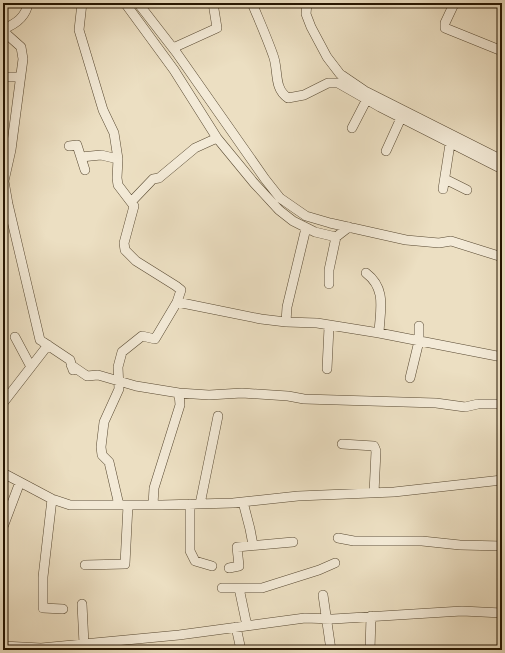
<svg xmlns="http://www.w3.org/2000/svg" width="505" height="653" font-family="'Sorts Mill Goudy',serif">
	<rect width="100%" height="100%" fill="#ecdfc2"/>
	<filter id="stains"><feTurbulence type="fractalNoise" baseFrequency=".005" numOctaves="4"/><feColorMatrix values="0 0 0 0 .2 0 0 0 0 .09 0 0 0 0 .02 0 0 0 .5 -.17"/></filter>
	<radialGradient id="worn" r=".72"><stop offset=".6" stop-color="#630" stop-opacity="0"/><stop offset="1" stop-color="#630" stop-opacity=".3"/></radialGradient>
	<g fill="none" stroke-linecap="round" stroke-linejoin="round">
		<defs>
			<path id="minor" d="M82 3 79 30 103 110 114 133 118 159 117 178 118 185 134 206 124 243 125 250 136 261 176 286 181 290 177 302
				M125 3 174 70 217 138 254 183 279 210 293 221 315 232 336 237 349 227
				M138 3 176 52 265 179 280 198 306 216 330 223 406 240 439 243 451 241 502 257
				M252 3C259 20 267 38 273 55 279 70 273 88 288 98L304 95 328 83H338L380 107 502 169
				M307 3 306 14 311 27 327 57 340 74 365 91 502 160
				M452 3 453 6 445 23V28L502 51
				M3 29C16 24 26 17 28 3
				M3 31 21 47 23 59 11 150 4 181 8 204 40 340
				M173 48 217 28 213 3
				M3 77H20
				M352 128 367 99
				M69 146 77 145 85 170
				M386 151 401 118
				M81 157 101 155 118 159
				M445 179 467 190
				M443 189 450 144
				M132 201 153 179 159 178 195 148 217 138
				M366 273C387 289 380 310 379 333
				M329 284V270L336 237
				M286 322 287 307 306 228
				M15 337 31 367
				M43 342 70 360 73 370
				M71 365 87 376 98 375 136 386 179 393 209 395 242 393 288 396 304 399 436 403 465 407 478 404H502
				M327 369 329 327
				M410 378 419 341V326
				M3 403 48 345
				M342 444 374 446 376 451 374 493
				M3 473 52 499 70 505H162L233 503 298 496 394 492 502 480
				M52 499 43 577V608L63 609
				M243 502 250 529 253 545
				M190 504V551L195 561 212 566
				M200 504 218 416
				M119 505 109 462 102 455 101 447 104 422 119 389 118 367 122 352 142 336 155 339 177 302 261 319 286 322 317 323 379 333 502 357
				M153 505 154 488 180 405 179 393
				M3 527 20 482
				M338 538 354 541H422L460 545 502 546
				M85 565 125 564 128 505
				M229 568 239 566 237 547 293 542
				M222 588H262L319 570 335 563
				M239 588 247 626
				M323 595 331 650
				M82 604 84 644
				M236 627 241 650
				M3 646 41 648 179 635 305 618 333 619 462 611 502 613
				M370 650 371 616"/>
		</defs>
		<!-- minor casing -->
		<use href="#minor" stroke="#574831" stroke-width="10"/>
		<!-- minor -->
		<use href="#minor" stroke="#f3ead7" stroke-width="9"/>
	</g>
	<!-- margin -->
	<rect width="505" height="653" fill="none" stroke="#ecdfc2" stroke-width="16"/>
	<rect x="4" y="4" width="497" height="645" fill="none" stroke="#251501" stroke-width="2"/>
	<rect x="8" y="8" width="489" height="637" fill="none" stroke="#251501"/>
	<rect width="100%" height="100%" filter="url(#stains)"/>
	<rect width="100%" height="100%" fill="url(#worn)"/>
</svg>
